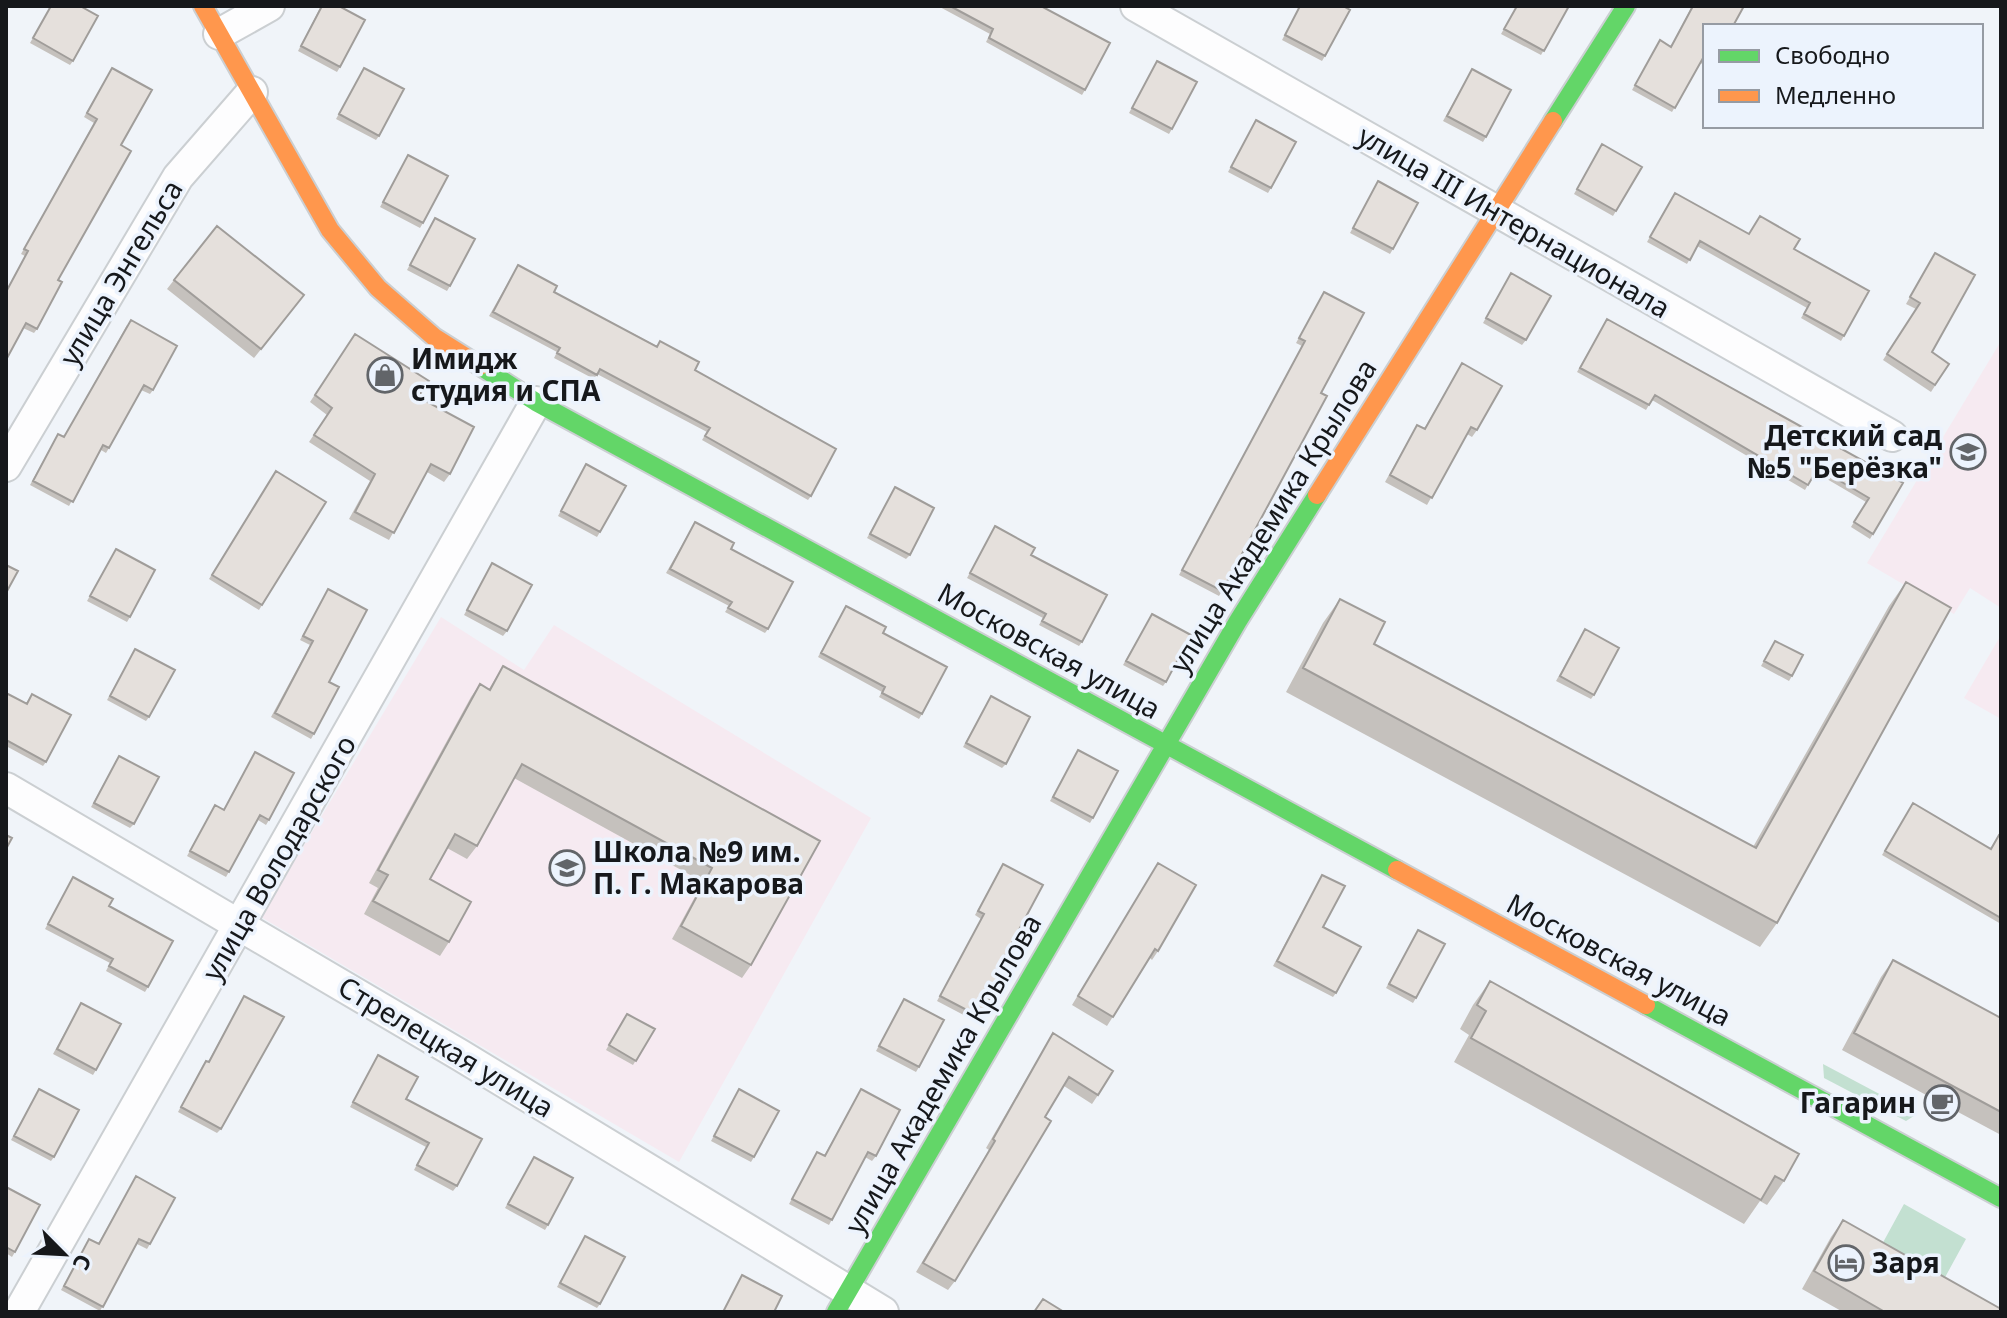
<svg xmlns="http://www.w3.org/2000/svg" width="2007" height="1318" font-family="'Noto Sans',sans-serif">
	<rect width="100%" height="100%" fill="#f0f4f9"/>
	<!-- education -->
	<path fill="#f6eaf1" d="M2001 341V608L1970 588 1954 614 1867 563Z
		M441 617 524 670 554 625 871 818 679 1162 261 917Z
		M2001 635V719L1964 698Z"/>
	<!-- green -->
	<path fill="#c3e0d1" d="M1823 1064 1917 1114 1906 1121 1824 1078Z
		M1904 1204 1966 1239 1943 1281 1880 1248Z"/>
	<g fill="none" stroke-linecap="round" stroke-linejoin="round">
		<defs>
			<path id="street" d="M1136 6 1892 436
				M219 34 269 6
				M6 466 178 177 252 92
				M6 788 460 1055 883 1312
				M19 1312 536 402"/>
			<path id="fast" d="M1553 121 1626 6
				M480 366 536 402 1397 870
				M1646 1005 2001 1198
				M836 1312 1238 621 1317 495"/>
			<path id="slow" d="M203 6 330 230 378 288 434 337 480 366
				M1317 495 1553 121
				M1397 870 1646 1005"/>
		</defs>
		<!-- street casing -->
		<use href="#street" stroke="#cbcfd2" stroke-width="34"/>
		<!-- fast casing -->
		<use href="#fast" stroke="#cbcfd2" stroke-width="22"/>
		<!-- slow casing -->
		<use href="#slow" stroke="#cbcfd2" stroke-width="22"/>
		<!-- street -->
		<use href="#street" stroke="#fdfdfe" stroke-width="30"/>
		<!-- fast -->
		<use href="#fast" stroke="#63d668" stroke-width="18"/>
		<!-- slow -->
		<use href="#slow" stroke="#ff974d" stroke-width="18"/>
	</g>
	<!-- wall -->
	<path fill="#c5c1bd" d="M51 6 73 61 70 65 30 43Z
		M321 6H339L340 67 337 72 298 51Z
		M938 6H1041L1085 90 1082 95 986 42 990 34Z
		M1300 6H1343L1325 56 1322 61 1282 40Z
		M1517 6H1569L1541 55 1501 34Z
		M1692 6H1744L1705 26V65L1700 63 1672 112 1632 90 1657 45 1671 46Z
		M1157 61 1172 129 1169 134 1129 113Z
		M364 68 379 136 376 140 336 119Z
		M1472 69 1486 137 1483 142 1443 121Z
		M109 73 121 145 58 280 37 329 34 333 23 328 6 360V291L25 256 21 254 94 123 84 117Z
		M1256 120 1271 188 1268 193 1228 172Z
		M1599 149 1616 211 1613 216 1574 194Z
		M408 155 423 223 420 228 380 207Z
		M1378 181 1393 249 1390 254 1350 233Z
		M1672 197 1749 234 1794 249 1844 336 1841 341 1801 318 1807 308 1697 246 1687 264 1647 242Z
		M435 218 450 286 447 291 407 270Z
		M1935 253 1932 352 1949 364 1931 392 1883 360 1916 309 1906 304Z
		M518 265 554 292 657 346 660 341 695 370 811 496 808 500 702 440 707 432 597 374 594 379 554 358 557 352 489 316Z
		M1508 278 1526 340 1522 345 1483 323Z
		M174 280 298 303 254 358 167 289Z
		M1324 292 1222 591 1219 596 1179 575 1302 346 1296 343Z
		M1607 319 1903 483 1870 539 1851 527 1866 502 1815 472 1805 490 1652 400 1646 410 1577 372Z
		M127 325 153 390 150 394 141 390 109 448 106 453 101 450 69 506 30 485 55 439 58 434 64 437Z
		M355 334 418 397 450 474 444 482 427 472 389 540 349 519 370 481 309 442 327 415 310 402Z
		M1462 363 1477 430 1472 437 1467 434 1427 505 1385 482 1417 425 1424 429Z
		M586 464 600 532 597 537 558 516Z
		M276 471 326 502 259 610 209 579Z
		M895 487 910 555 906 559 867 538Z
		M695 522 731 549 768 629 765 633 725 612 729 606 666 573Z
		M995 526 1031 555 1082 642 1079 646 1039 625 1043 618 967 578Z
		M116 549 130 617 127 622 87 601Z
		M492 563 507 631 503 636 464 615Z
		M1906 582 1777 923 1760 947 1286 692 1323 623 1340 599 1374 644 1753 847 1889 606Z
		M328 589 329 682 314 734 311 739 271 717 310 645 300 640Z
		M846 606 883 633 922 714 919 719 879 697 882 692 818 657Z
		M1152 614 1166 682 1163 686 1123 665Z
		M1585 629 1594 695 1591 699 1556 681Z
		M1775 641 1792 676 1789 681 1761 666Z
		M135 649 149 717 146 721 107 700Z
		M503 666 820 841 751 965 742 978 672 939 703 882 514 778 477 846 467 859 447 848 430 879 449 942 440 956 364 914 378 888 369 883 471 697 480 684 489 689Z
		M6 693 26 703 32 694 46 762 43 766 6 746Z
		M991 696 1006 764 1002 768 963 747Z
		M1078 750 1093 818 1090 823 1050 801Z
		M255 752 269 820 266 825 258 820 226 877 187 856 215 805 224 809Z
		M119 756 134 824 130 828 91 807Z
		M1910 808 1990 849 2001 836V924L1882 855Z
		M1158 863V951L1152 960 1150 958 1107 1026 1072 1005Z
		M1003 864 980 1017 977 1022 937 1001 981 919 975 915Z
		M1322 875 1323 927 1336 993 1333 997 1273 966Z
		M73 877 109 906 148 987 145 992 106 971 110 963 45 929Z
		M1418 930 1416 998 1413 1003 1386 988Z
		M1893 960 2001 1018V1135L1842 1050 1881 977Z
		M1490 981 1784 1181 1767 1205 1760 1201 1744 1224 1454 1062 1469 1035 1460 1029 1473 1005Z
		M244 996 221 1129 217 1133 178 1112 203 1065 206 1061 208 1062Z
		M904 999 919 1067 916 1072 876 1051Z
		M81 1003 96 1070 93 1075 53 1054Z
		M624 1018 655 1029 633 1065 606 1050Z
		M1053 1033 1098 1095 1092 1104 1064 1086 1045 1117 955 1281 948 1290 916 1272 989 1150 986 1148Z
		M378 1055 406 1099 457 1186 453 1191 414 1170 426 1147 350 1107Z
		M39 1089 54 1157 51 1161 11 1140Z
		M739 1089 754 1157 751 1162 711 1141Z
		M861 1089 876 1156 872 1161 865 1157 829 1225 789 1204 817 1152 824 1156Z
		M534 1157 548 1225 545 1230 505 1208Z
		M136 1176 150 1244 147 1249 137 1244 100 1311 61 1290 89 1239 98 1244Z
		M6 1187 15 1252 12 1257 6 1253Z
		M1843 1220 2001 1312H1843L1802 1289 1831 1237Z
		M585 1236 600 1304 597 1308 557 1287Z"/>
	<!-- building -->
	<path fill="#e5e0dc" stroke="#a09d9a" stroke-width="2" d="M51 6H80L98 16 73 61 33 38Z
		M322 6H339L365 20 340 67 301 46Z
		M950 6H1041L1110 43 1085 90 989 38 993 29Z
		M1300 6H1343L1350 10 1325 56 1285 35Z
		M1517 6H1569L1544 51 1504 29Z
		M1693 6H1744L1733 26H1705V59L1703 58 1675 108 1635 85 1660 40 1671 47Z
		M1157 61 1197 82 1172 129 1132 108Z
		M112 68 152 90 121 145 131 151 58 280 62 282 37 329 26 323 6 360V292L28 251 24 249 97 119 87 113Z
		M364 68 404 89 379 136 339 114Z
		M1472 69 1511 90 1486 137 1447 116Z
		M1256 120 1296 142 1271 188 1231 167Z
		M1602 144 1642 167 1616 211 1577 189Z
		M408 155 448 176 423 223 383 202Z
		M1378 181 1418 203 1393 249 1353 228Z
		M1675 193 1749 234 1760 216 1800 239 1794 249 1869 291 1844 336 1804 314 1810 303 1700 241 1690 260 1650 237Z
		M435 218 475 239 450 286 410 265Z
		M217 226 304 295 261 349 174 280Z
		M1935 253 1975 275 1932 352 1949 364 1935 385 1887 354 1920 303 1910 297Z
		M518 265 557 286 554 292 657 347 660 341 699 362 695 370 836 449 811 496 705 436 710 428 600 369 597 375 557 353 560 348 493 312Z
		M1511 273 1551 296 1526 340 1486 318Z
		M1324 292 1364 313 1321 393 1327 396 1222 591 1182 570 1305 341 1299 338Z
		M1607 319 1903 483 1873 534 1854 522 1869 498 1818 468 1808 485 1655 395 1649 405 1580 368Z
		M131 320 177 346 153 390 144 385 109 448 103 445 73 502 33 481 58 434 64 437Z
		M355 334 429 381 418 397 474 427 450 474 431 464 394 533 355 512 375 474 314 435 332 408 315 395Z
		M1462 363 1502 386 1477 430 1471 427 1432 498 1390 475 1417 425 1425 429Z
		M586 464 626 486 600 532 561 511Z
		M276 471 326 502 262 605 212 575Z
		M895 487 934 508 910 555 870 534Z
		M695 522 734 543 731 549 793 582 768 629 728 608 732 602 670 569Z
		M995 526 1035 548 1031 555 1107 595 1082 642 1042 621 1046 614 970 573Z
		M116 549 155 570 130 617 90 596Z
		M492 563 532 585 507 631 467 610Z
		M6 565 18 571 6 593Z
		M1906 582 1951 608 1777 923 1303 668 1340 599 1385 622 1374 644 1756 848Z
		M328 589 367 610 329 682 339 687 314 734 275 713 313 641 303 636Z
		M846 606 886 627 883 633 947 667 922 714 882 693 885 687 821 653Z
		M1152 614 1191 635 1166 682 1126 661Z
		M1585 629 1619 648 1594 695 1560 676Z
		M1775 641 1803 655 1792 676 1764 661Z
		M135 649 175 670 149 717 110 696Z
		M503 666 820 841 751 965 681 926 712 868 522 764 477 846 455 834 430 879 471 902 449 942 373 901 388 875 378 870 480 684 490 690Z
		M6 693 27 704 32 694 71 715 46 762 6 740Z
		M991 696 1030 717 1006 764 966 743Z
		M1078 750 1118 771 1093 818 1053 797Z
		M255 752 294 773 269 820 260 815 229 872 190 851 215 805 224 810Z
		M119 756 159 777 134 824 94 803Z
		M1913 803 1991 849 1999 835 2001 836V918L1885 851Z
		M6 835 12 838 6 849Z
		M1158 863 1196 885 1158 951 1155 949 1113 1017 1078 996Z
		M1003 864 1043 885 999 967 1005 970 980 1017 940 996 984 914 978 911Z
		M1322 875 1345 886 1323 927 1361 947 1336 993 1277 961Z
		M73 877 113 899 109 906 173 941 148 987 109 966 113 959 48 924Z
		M1418 930 1445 944 1416 998 1389 984Z
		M1893 960 2001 1018V1112L1854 1033Z
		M1490 981 1799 1154 1784 1181 1775 1176 1761 1200 1471 1038 1486 1011 1477 1005Z
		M244 996 284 1017 221 1129 181 1107 206 1061 209 1062Z
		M904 999 944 1020 919 1067 879 1046Z
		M81 1003 121 1024 96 1070 57 1049Z
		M627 1014 655 1029 636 1061 609 1045Z
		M1053 1033 1113 1071 1098 1095 1069 1077 1045 1117 1051 1121 955 1281 923 1263 995 1141 993 1139Z
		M378 1055 418 1077 406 1099 482 1139 457 1186 417 1165 429 1143 353 1102Z
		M39 1089 79 1110 54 1157 14 1136Z
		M739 1089 779 1111 754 1157 714 1136Z
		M861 1089 900 1110 876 1156 868 1152 832 1220 792 1199 817 1152 825 1156Z
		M534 1157 573 1178 548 1225 508 1204Z
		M136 1176 175 1198 150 1244 139 1239 103 1307 64 1286 89 1239 99 1244Z
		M6 1187 40 1205 15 1252 6 1247Z
		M1843 1220 2001 1309V1312H1885L1814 1271Z
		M585 1236 625 1257 600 1304 560 1283Z
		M742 1275 782 1296 774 1312H723Z
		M1043 1299 1064 1312H1034Z"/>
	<!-- icons -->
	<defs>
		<symbol id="shop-ring" viewBox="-11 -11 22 22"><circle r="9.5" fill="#ecf3fd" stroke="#626569" stroke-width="1.5"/><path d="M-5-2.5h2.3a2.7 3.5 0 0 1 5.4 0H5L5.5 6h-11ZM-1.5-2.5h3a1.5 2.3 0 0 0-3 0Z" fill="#626569"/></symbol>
		<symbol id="school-ring" viewBox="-11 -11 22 22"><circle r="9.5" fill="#ecf3fd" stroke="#626569" stroke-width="1.5"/><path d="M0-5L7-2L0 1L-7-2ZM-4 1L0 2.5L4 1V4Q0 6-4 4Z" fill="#626569"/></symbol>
		<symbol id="cafe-ring" viewBox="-11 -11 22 22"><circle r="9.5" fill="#ecf3fd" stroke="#626569" stroke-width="1.5"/><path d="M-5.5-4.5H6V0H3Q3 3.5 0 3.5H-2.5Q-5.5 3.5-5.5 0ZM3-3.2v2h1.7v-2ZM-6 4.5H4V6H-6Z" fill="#626569"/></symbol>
		<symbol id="hotel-ring" viewBox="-11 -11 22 22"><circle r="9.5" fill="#ecf3fd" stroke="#626569" stroke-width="1.5"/><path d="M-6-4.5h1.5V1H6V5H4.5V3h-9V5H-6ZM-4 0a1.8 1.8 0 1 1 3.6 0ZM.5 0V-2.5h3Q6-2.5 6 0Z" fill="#626569"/></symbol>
	</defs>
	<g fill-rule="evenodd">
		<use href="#shop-ring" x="365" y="355" width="40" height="40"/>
		<use href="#school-ring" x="1948" y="432" width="40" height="40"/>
		<use href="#school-ring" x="547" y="848" width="40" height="40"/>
		<use href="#cafe-ring" x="1922" y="1083" width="40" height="40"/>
		<use href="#hotel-ring" x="1826" y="1243" width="40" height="40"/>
	</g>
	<g text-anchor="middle" stroke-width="7" stroke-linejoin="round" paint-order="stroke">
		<!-- street labels -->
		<g font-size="28" fill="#16181b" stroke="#ecf3fd">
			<text transform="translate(1514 222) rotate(30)" y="10">улица III Интернационала</text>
			<text transform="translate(121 273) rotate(-59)" y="10">улица Энгельса</text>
			<text transform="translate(1273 516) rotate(-58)" y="10">улица Академика Крылова</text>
			<text transform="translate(1049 651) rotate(29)" y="10">Московская улица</text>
			<text transform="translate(279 858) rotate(-60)" y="10">улица Володарского</text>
			<text transform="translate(1619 960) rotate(28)" y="10">Московская улица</text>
			<text transform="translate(446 1047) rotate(31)" y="10">Стрелецкая улица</text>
			<text transform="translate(943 1074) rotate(-60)" y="10">улица Академика Крылова</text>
		</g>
		<!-- poi labels -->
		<g font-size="28" font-weight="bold" fill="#16181b" stroke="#ecf3fd" text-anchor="start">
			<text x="411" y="369">Имидж<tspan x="411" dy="32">студия и СПА</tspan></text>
			<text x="1942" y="446" text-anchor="end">Детский сад<tspan x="1942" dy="32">№5 "Берёзка"</tspan></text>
			<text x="593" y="862">Школа №9 им.<tspan x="593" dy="32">П. Г. Макарова</tspan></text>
			<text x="1916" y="1113" text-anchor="end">Гагарин</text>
			<text x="1872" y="1273">Заря</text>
		</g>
	</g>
	<!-- border -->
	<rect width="2007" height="1318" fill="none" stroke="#16181b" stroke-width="16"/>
	<!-- legend -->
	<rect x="1703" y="24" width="280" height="104" fill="#ecf3fd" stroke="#969ba3" stroke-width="2"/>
	<rect x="1719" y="50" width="40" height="12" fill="#63d668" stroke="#969ba3" stroke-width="2"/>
	<text x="1775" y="64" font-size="24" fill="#16181b">Свободно</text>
	<rect x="1719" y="90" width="40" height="12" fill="#ff974d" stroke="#969ba3" stroke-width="2"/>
	<text x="1775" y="104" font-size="24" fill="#16181b">Медленно</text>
	<!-- north arrow -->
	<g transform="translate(64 1254) rotate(114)" stroke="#ecf3fd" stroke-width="6" paint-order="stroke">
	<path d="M0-6L14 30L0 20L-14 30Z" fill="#16181b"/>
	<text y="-12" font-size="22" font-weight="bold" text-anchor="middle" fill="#16181b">С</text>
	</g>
</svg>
